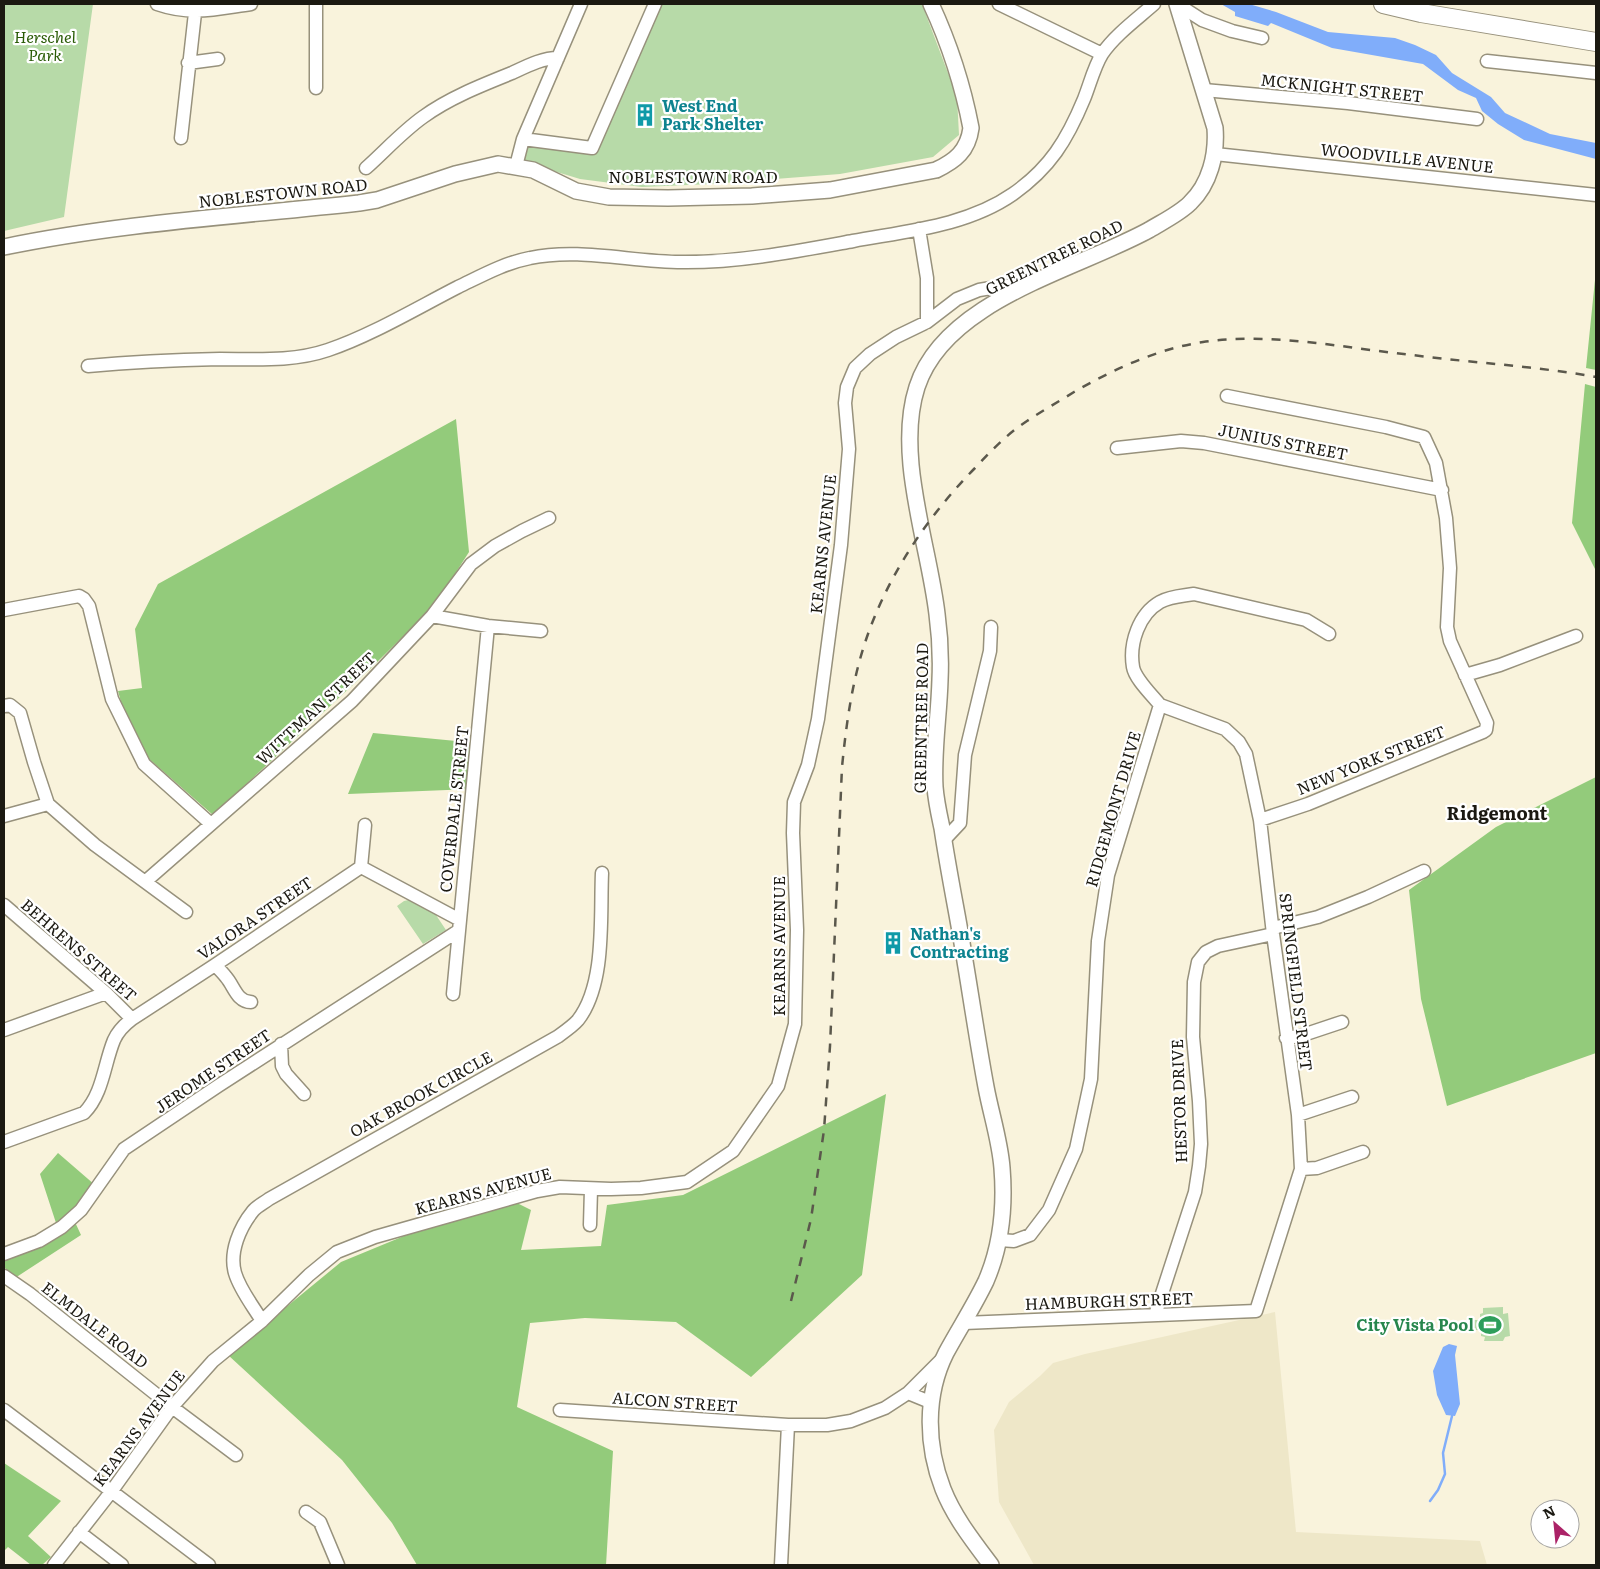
<svg xmlns="http://www.w3.org/2000/svg" width="1600" height="1569" font-family="Literata,serif">
	<rect width="100%" height="100%" fill="#f9f3dc"/>
	<!-- built -->
	<path fill="#eee7c8" d="M1275 1312 1296 1532 1480 1541 1487 1565H1034L999 1502 994 1430 1009 1402 1040 1376 1053 1363 1085 1354Z"/>
	<!-- green -->
	<path fill="#b7daa8" d="M4 4H93L64 217 4 231Z
		M661 4H922L957 97 959 135 933 157 840 174 711 184 642 187 580 179 524 162 529 145 595 154Z
		M413 899 434 912 446 930 423 944 397 906 404 901Z
		M1503 1307V1314L1508 1313 1510 1336 1505 1337 1503 1341H1484L1485 1337 1481 1336V1330H1472V1320H1480V1314L1483 1313V1308Z"/>
	<!-- forest -->
	<path fill="#93cb7b" d="M1596 270V370L1586 368Z
		M1585 384 1596 387V571L1572 523Z
		M456 419 469 552 435 605 371 668 213 815 148 758 124 713 118 691 142 688 135 629 158 584Z
		M373 733 477 743 472 789 348 794Z
		M1596 777V1053L1447 1106 1421 999 1409 890 1496 827Z
		M886 1094 862 1275 751 1377 676 1322 585 1318 530 1323 517 1407 613 1451 606 1565H417L392 1523 342 1460 228 1355 341 1262 404 1236 515 1202 531 1210 521 1250 601 1246 607 1205 683 1195Z
		M58 1153 95 1185 57 1226 40 1174Z
		M74 1220 81 1235 15 1278 4 1267V1259Z
		M4 1463 61 1501 28 1536 51 1557 42 1565H31L8 1547 5 1550 4 1549Z"/>
	<!-- water -->
	<path fill="#80adfa" d="M1221 4H1249L1276 12 1328 32 1395 38 1415 45 1436 55 1452 73 1491 97 1505 113 1550 134 1596 143V159L1524 140 1498 124 1482 111 1476 98 1458 90 1423 64 1332 48 1271 23 1268 26 1235 16V12Z
		M1449 1344 1457 1346 1455 1355 1460 1404 1455 1416 1446 1415 1437 1395 1433 1371 1443 1347Z"/>
	<g fill="none" stroke-linecap="round" stroke-linejoin="round">
		<!-- stream -->
		<path stroke="#80adfa" stroke-width="2.5" d="M1430 1501 1438 1490 1445 1474 1443 1453 1452 1416"/>
		<defs>
			<path id="minor" d="M157 4C192 16 216 9 251 4
				M999 4 1102 54
				M1177 4 1202 20 1232 31 1262 38
				M1487 61 1596 73
				M188 63 218 59
				M316 88V4
				M1204 90 1348 103 1477 119
				M181 138 196 4
				M523 139 592 148 655 4
				M1215 154 1596 195
				M516 166 523 139 581 4
				M366 168C385 151 402 132 423 117 449 98 482 85 512 73 527 66 542 58 558 58
				M919 229 927 278V322
				M88 366C132 362 176 360 220 359 256 359 293 362 328 350 370 336 417 308 458 287 481 276 504 263 530 258 580 247 635 263 686 262 742 262 798 251 853 241 907 231 967 226 1013 194 1050 168 1067 140 1084 99 1090 84 1094 67 1102 54 1115 35 1137 19 1154 4
				M1227 396 1386 427 1424 437 1436 463 1446 518 1450 568 1447 627 1450 641 1487 723 1486 730 1483 732 1308 804 1260 820
				M1117 448 1181 441 1204 443 1442 490
				M4 610 79 596 84 599 89 606 112 699 144 764 211 824
				M432 616 488 626 541 631
				M1465 675 1500 665 1576 636
				M4 706 10 705 20 713 34 762 48 804 95 845 186 912
				M4 816 48 804
				M944 840 960 823 965 755 990 651 991 627
				M361 867 460 920
				M361 867 365 825
				M146 881 352 701 432 616 471 564 495 546 522 531 549 518
				M4 905 106 993 132 1019
				M1273 928 1318 917 1368 897 1424 871
				M215 965C219 969 223 973 226 977 234 986 237 1002 251 1002
				M453 994 488 626
				M4 1030 106 993
				M1286 1038 1300 1036 1342 1022
				M281 1044 282 1066 286 1074 304 1094
				M1298 1115 1352 1097
				M4 1142 84 1113C103 1094 104 1064 114 1040 118 1031 124 1025 132 1019L215 965 361 867
				M1301 1169 1317 1168 1363 1152
				M590 1225 591 1189
				M999 1240 1014 1241 1030 1235 1049 1210 1076 1149 1091 1079 1098 941 1108 875 1160 705C1152 695 1135 679 1133 667 1129 643 1139 614 1160 602 1171 596 1183 596 1194 594L1306 620 1329 634
				M4 1254 39 1241 62 1227 81 1210 124 1149 218 1086 458 931
				M4 1276 30 1294 172 1407 236 1455
				M1155 1315 1195 1192 1199 1166 1201 1144 1199 1101 1193 1037 1194 982 1198 962 1206 952 1218 946 1273 934
				M262 1321C253 1306 240 1290 235 1273 229 1252 240 1227 253 1211 257 1206 264 1203 269 1199L557 1037C564 1032 573 1026 578 1020 606 984 600 917 602 873
				M964 1323 1256 1311 1301 1169 1298 1115 1273 934 1260 820 1246 754 1239 742 1225 729 1160 705
				M908 1393 942 1359
				M4 1410 209 1565
				M560 1410 788 1425H827L851 1421 885 1408 908 1393 930 1402
				M306 1512 320 1522 338 1565
				M79 1532 122 1565
				M54 1565 111 1492 172 1407 213 1361 262 1321 309 1275 337 1252 375 1237 537 1191 560 1187 611 1189 641 1188 687 1182 733 1151 778 1086 795 1024 797 930 793 833 794 802 808 765 818 719 841 545 849 449 845 403 847 387 855 368 870 354 896 337 927 322 957 299 979 290 1003 286H1010L1016 292
				M781 1565 788 1425"/>
			<path id="major" d="M4 247C120 223 241 216 359 203L377 200 455 174 498 164 533 170 576 191 609 197 668 198 752 196 830 190 936 170C955 161 968 151 971 128 963 86 949 43 931 4
				M991 1565C973 1541 954 1517 943 1489 926 1445 925 1395 946 1353 959 1329 974 1306 986 1281 1001 1246 1005 1205 1002 1168 1000 1141 991 1114 986 1087 975 1028 967 968 956 909 951 882 946 855 942 828 939 814 936 801 935 787 933 751 939 716 940 680 941 658 940 636 937 614 929 545 895 455 917 387 945 300 1076 270 1149 230 1162 222 1179 214 1190 203 1210 184 1217 154 1215 128L1177 4"/>
			<path id="highway" d="M1383 4 1421 13 1596 42"/>
		</defs>
		<!-- minor casing -->
		<use href="#minor" stroke="#97917c" stroke-width="15"/>
		<!-- major casing -->
		<use href="#major" stroke="#97917c" stroke-width="18"/>
		<!-- highway casing -->
		<use href="#highway" stroke="#97917c" stroke-width="20"/>
		<!-- minor -->
		<use href="#minor" stroke="#fff" stroke-width="12"/>
		<!-- major -->
		<use href="#major" stroke="#fff" stroke-width="15"/>
		<!-- highway -->
		<use href="#highway" stroke="#fff" stroke-width="18"/>
		<!-- rail -->
		<path stroke="#5b584c" stroke-width="2.5" stroke-dasharray="9 9" stroke-linecap="butt" d="M791 1301 811 1219 824 1130 830 1046 842 767C846 727 851 688 863 649 884 581 925 519 975 468 991 451 1007 434 1027 421 1042 411 1058 402 1074 392 1114 369 1157 349 1203 342 1272 332 1344 348 1412 355 1474 363 1535 366 1596 377"/>
	</g>
	<!-- icons -->
	<defs>
		<symbol id="building-bare" viewBox="-9 -9 18 18"><path d="M-4-6H4V6H1V3H-1V6H-4ZM-2.5-4.3h1.7v1.8h-1.7ZM.8-4.3h1.7v1.8H.8ZM-2.5-1h1.7V.8h-1.7ZM.8-1h1.7V.8H.8Z" fill="#0f9aa8" stroke="#fff" stroke-width="2.5" paint-order="stroke"/></symbol>
		<symbol id="stadium-bare" viewBox="-9 -9 18 18"><path d="M0-5a6.5 5 0 1 0 0 10a6.5 5 0 1 0 0-10ZM-3.5-1.8h7v3.6h-7Z" fill="#2e9e5b" stroke="#fff" stroke-width="2.5" paint-order="stroke"/></symbol>
	</defs>
	<g fill-rule="evenodd">
		<use href="#building-bare" x="629" y="99" width="32" height="32"/>
		<use href="#building-bare" x="877" y="927" width="32" height="32"/>
		<use href="#stadium-bare" x="1474" y="1309" width="32" height="32"/>
	</g>
	<g text-anchor="middle" stroke-width="4.5" stroke-linejoin="round" paint-order="stroke">
		<!-- park labels -->
		<g font-size="16" font-style="italic" fill="#295b06" stroke="#fff">
			<text x="45" y="43">Herschel<tspan x="45" dy="18">Park</tspan></text>
		</g>
		<!-- street labels -->
		<g font-size="16" fill="#1b1911" stroke="#fff">
			<text transform="translate(1342 88) rotate(6)" y="6">MCKNIGHT STREET</text>
			<text transform="translate(1407 158) rotate(6)" y="6">WOODVILLE AVENUE</text>
			<text x="693" y="183">NOBLESTOWN ROAD</text>
			<text transform="translate(283 193) rotate(-6)" y="6">NOBLESTOWN ROAD</text>
			<text transform="translate(1054 257) rotate(-26)" y="6">GREENTREE ROAD</text>
			<text transform="translate(1283 442) rotate(11)" y="6">JUNIUS STREET</text>
			<text transform="translate(823 544) rotate(-84)" y="6">KEARNS AVENUE</text>
			<text transform="translate(316 708) rotate(-43)" y="6">WITTMAN STREET</text>
			<text transform="translate(921 718) rotate(-89)" y="6">GREENTREE ROAD</text>
			<text transform="translate(1371 760) rotate(-22)" y="6">NEW YORK STREET</text>
			<text transform="translate(454 809) rotate(-84)" y="6">COVERDALE STREET</text>
			<text transform="translate(1113 809) rotate(-74)" y="6">RIDGEMONT DRIVE</text>
			<text transform="translate(255 918) rotate(-34)" y="6">VALORA STREET</text>
			<text transform="translate(779 946) rotate(-90)" y="6">KEARNS AVENUE</text>
			<text transform="translate(79 950) rotate(41)" y="6">BEHRENS STREET</text>
			<text transform="translate(1296 982) rotate(83)" y="6">SPRINGFIELD STREET</text>
			<text transform="translate(213 1071) rotate(-34)" y="6">JEROME STREET</text>
			<text transform="translate(421 1094) rotate(-29)" y="6">OAK BROOK CIRCLE</text>
			<text transform="translate(1179 1101) rotate(-92)" y="6">HESTOR DRIVE</text>
			<text transform="translate(483 1191) rotate(-15)" y="6">KEARNS AVENUE</text>
			<text transform="translate(1109 1301) rotate(-2)" y="6">HAMBURGH STREET</text>
			<text transform="translate(95 1325) rotate(38)" y="6">ELMDALE ROAD</text>
			<text transform="translate(675 1402) rotate(4)" y="6">ALCON STREET</text>
			<text transform="translate(139 1428) rotate(-53)" y="6">KEARNS AVENUE</text>
		</g>
		<!-- culture labels -->
		<g font-size="16" font-weight="bold" fill="#0d838f" stroke="#fff" text-anchor="start">
			<text x="662" y="112">West End<tspan x="662" dy="18">Park Shelter</tspan></text>
			<text x="910" y="940">Nathan's<tspan x="910" dy="18">Contracting</tspan></text>
		</g>
		<!-- leisure labels -->
		<g font-size="16" font-weight="bold" fill="#27864d" stroke="#fff" text-anchor="end">
			<text x="1474" y="1331">City Vista Pool</text>
		</g>
		<!-- neighbourhood labels -->
		<g font-size="18" font-weight="bold" fill="#1b1911" stroke="#fff">
			<text x="1497" y="820">Ridgemont</text>
		</g>
	</g>
	<!-- border -->
	<rect width="1600" height="1569" fill="none" stroke="#1b1911" stroke-width="10"/>
	<!-- north arrow -->
	<g transform="translate(1555 1524) rotate(333)"><circle r="24" fill="#ffffff" stroke="#a4a3a0"/>
	<path d="M0-4L9 19L0 12L-9 19Z" fill="#ab2267"/>
	<text y="-8" font-size="14" font-weight="bold" text-anchor="middle" fill="#1b1911">N</text>
	</g>
</svg>
